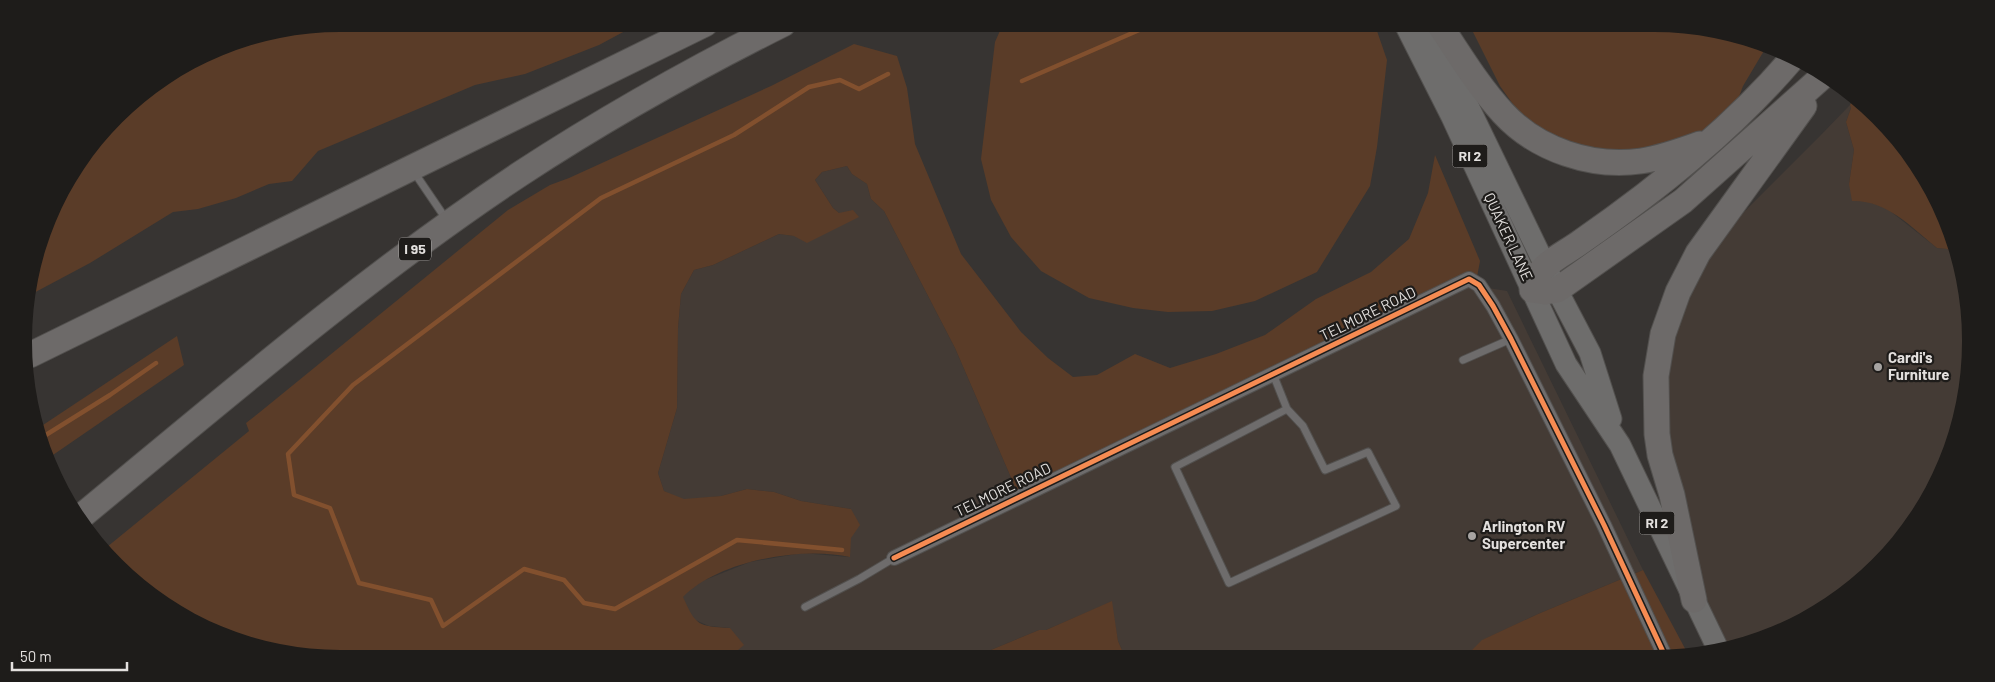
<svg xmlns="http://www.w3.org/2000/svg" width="1995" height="682" font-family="Barlow,sans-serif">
	<rect width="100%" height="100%" fill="#373432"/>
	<!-- built -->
	<path fill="#443b35" d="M1850 105 1851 108 1846 122 1854 150 1849 184 1865 201 1885 207 1937 248 1947 249 1953 253 1968 299 1961 423 1929 500 1863 579 1794 626 1725 647 1684 564 1657 394 1703 250 1707 249 1819 137Z
		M847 166 852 174 867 184 871 199 884 211 955 348 1019 496 1464 282 1482 287 1507 291 1643 570 1538 614 1483 640 1466 656 1125 657 1118 641 1111 602 1046 630H1039L974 657H733L730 628 709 626 693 619 682 597 695 584 750 562 802 553 849 557 851 509 801 501 774 492 747 489 721 496 684 500 664 491 658 473 677 408 678 328 681 294 694 270 713 265 779 234 794 236 839 213 833 208 815 180 822 172Z"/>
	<!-- green -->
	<path fill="#5a3c28" d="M341 24H638L599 45 525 74 475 85 318 151 292 181 269 184 236 198 198 209 173 212 90 263 28 296 57 200 132 103 220 48Z
		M1003 24H1370L1377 31 1387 60 1377 147 1370 186 1317 272 1255 301 1212 311 1168 312 1133 308 1089 298 1041 271 1011 237 991 200 981 159 995 42Z
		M1469 24H1654L1736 34 1765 49 1743 86 1733 113 1712 129 1618 160 1532 131 1500 86Z
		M854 44 897 56 907 88 915 144 961 254 1021 332 1048 358 1073 377 1097 375 1135 354 1170 368 1216 354 1265 335 1316 299 1371 272 1409 239 1428 193 1435 155 1480 261 1477 277 1019 496 955 348 884 211 871 199 867 184 852 174 847 166 822 172 815 180 833 208 839 213 853 210 859 217 807 243 794 236 779 234 713 265 694 270 681 294 678 328 677 408 658 473 664 491 684 499 721 496 747 489 774 492 801 501 851 509 860 525 851 538 850 557C801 546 718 561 683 597 696 626 698 626 730 628L744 645 732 655 733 657 341 658 259 648 165 605 107 547 249 431 246 423 260 412 508 210 550 185 569 178 771 86Z
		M1854 97 1929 182 1953 253 1947 249 1937 248C1911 227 1887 200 1852 201L1849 184 1854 150 1846 122 1851 108 1850 105Z
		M177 336 184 365 50 457 37 429Z
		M1643 570 1689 656H1466L1482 640 1538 614Z
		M1112 601 1118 641 1125 657H974L1039 630H1046Z"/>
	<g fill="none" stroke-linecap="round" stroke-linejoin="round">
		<!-- stream -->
		<path stroke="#82502e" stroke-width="4.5" d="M1022 81 1153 24
			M41 438 110 395 156 363
			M842 550 737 540 615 609 584 603 564 580 524 569 443 626 431 600 359 583 330 508 294 495 288 454 353 385 601 198 734 135 809 87 840 80 859 89 888 74"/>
		<defs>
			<path id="lane" d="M414 172 446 219
				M1463 360 1511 339
				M1273 374 1287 409 1175 467 1229 583 1396 506 1368 452 1325 470 1303 426 1287 409
				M805 607 859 579 894 558"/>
			<path id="street" d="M894 558 1469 279 1479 285 1493 306 1511 339 1604 525 1665 656"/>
			<path id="primary" d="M1405 24 1452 117 1566 364 1620 445 1718 649
				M1429 25 1557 290 1590 353 1611 419"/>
			<path id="highway" d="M1439 24C1459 54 1478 86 1503 113 1537 150 1592 168 1641 161 1661 158 1681 151 1700 144
				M1790 61C1730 131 1657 189 1582 241 1562 256 1537 264 1532 290L1545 292 1557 290 1683 201 1822 77
				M30 355 705 24
				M78 519C221 401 366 276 520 174 604 119 693 69 783 24
				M1694 600 1672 495 1660 455 1657 434 1656 376 1663 334 1678 292 1698 253 1804 106"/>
		</defs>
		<!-- lane casing -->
		<use href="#lane" stroke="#52504e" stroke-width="9"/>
		<!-- street casing -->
		<use href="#street" stroke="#52504e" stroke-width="16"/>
		<!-- primary casing -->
		<use href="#primary" stroke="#52504e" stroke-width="23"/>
		<!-- highway casing -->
		<use href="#highway" stroke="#52504e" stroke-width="27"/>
		<!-- lane -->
		<use href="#lane" stroke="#6e6c6c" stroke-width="7"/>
		<!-- street -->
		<use href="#street" stroke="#6e6c6c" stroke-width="14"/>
		<!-- primary -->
		<use href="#primary" stroke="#6e6d6c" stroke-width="21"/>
		<!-- highway -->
		<use href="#highway" stroke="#6d6a69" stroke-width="25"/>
		<defs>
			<path id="cycleway" d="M894 558 1469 279 1479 285 1493 306 1511 339 1604 525 1665 656"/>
		</defs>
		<!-- cycleway casing -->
		<use href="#cycleway" stroke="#1e1c1a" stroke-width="8"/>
		<!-- cycleway -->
		<use href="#cycleway" stroke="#f68b52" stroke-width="5"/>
	</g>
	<!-- markers -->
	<g fill="#a7a4a2" stroke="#1e1c1a" stroke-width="2">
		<circle cx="1878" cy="367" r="5"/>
		<circle cx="1472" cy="536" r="5"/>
	</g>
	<g text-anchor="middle" stroke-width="4.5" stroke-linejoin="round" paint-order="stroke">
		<!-- shield labels -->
		<g fill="#1e1c1a" stroke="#a8a5a3" stroke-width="1">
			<rect x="1452.5" y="144.5" width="35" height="23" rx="4"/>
			<rect x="399" y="237.5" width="32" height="23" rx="4"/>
			<rect x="1639.5" y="511.5" width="35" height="23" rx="4"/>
		</g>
		<g font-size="14" font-weight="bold" fill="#e3e0de">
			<text x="1470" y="161">RI 2</text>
			<text x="415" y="254">I 95</text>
			<text x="1657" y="528">RI 2</text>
		</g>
		<!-- street labels -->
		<g font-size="15" fill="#e3e0de" stroke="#1e1c1a">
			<text transform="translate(1508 237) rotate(65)" y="5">QUAKER LANE</text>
			<text transform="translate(1368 314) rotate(-26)" y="5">TELMORE ROAD</text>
			<text transform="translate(1003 490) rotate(-26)" y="5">TELMORE ROAD</text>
		</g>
		<!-- poi labels -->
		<g font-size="15" font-weight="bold" fill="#e3e0de" stroke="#1e1c1a" text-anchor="start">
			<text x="1888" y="363">Cardi's<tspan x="1888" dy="17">Furniture</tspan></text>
			<text x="1482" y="532">Arlington RV<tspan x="1482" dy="17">Supercenter</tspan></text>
		</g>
	</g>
	<!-- crop -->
	<path d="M0 0H1995V682H0ZM340 32H1654A308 308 0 0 1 1962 340V342A308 308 0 0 1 1654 650H340A308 308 0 0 1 32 342V340A308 308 0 0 1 340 32Z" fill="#1e1c1a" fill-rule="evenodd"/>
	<!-- scale -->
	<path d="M12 662v8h115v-8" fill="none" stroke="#e3e0de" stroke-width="2.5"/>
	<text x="20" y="662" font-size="15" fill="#e3e0de" stroke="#1e1c1a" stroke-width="4" paint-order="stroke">50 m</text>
</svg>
